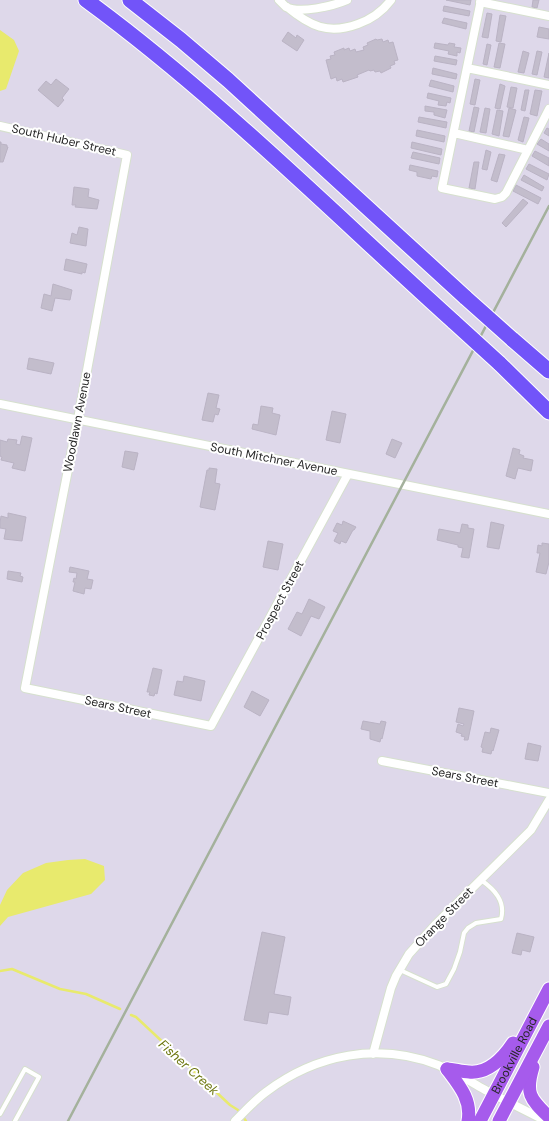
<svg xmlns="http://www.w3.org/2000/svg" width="549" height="1121" font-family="'DM Sans',sans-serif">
	<rect width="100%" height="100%" fill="#ded8ea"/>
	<!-- water -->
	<path fill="#e8ea6d" d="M0 30 14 40 19 51 6 89 0 91Z
		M85 859 104 866 105 880 91 894 8 917 0 926V905L7 890 23 873 46 863 68 860Z"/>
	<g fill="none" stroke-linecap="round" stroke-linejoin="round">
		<!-- stream -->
		<path stroke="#e8ea6d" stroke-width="2.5" d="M0 971 12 969 60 989 86 994 120 1009
			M131 1015 136 1017 230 1105 238 1110 246 1121"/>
	</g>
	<!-- building -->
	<path fill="#c3bdcc" stroke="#bab3c4" d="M446 0H471L470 5Z
		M533 0H539L537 8 532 7Z
		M444 6 470 11 469 16 443 11Z
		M487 13 492 14 488 38 482 37Z
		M500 15 506 16 501 42 496 41Z
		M444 18 467 23 466 29 442 23Z
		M539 27 549 29V39L537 37Z
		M288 32 296 38 297 35 304 40 297 51 282 41Z
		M376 39 377 40 382 39 383 42 388 40 389 43 393 42 398 60 394 61 395 64 390 66 391 68 381 73 380 71 375 72 374 70 370 71 369 70 357 75 358 77 343 82 342 79 337 81 336 77 331 79 326 60 331 59 330 56 335 55 334 52 344 48V50L349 48 350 51 355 49 356 52 364 50 363 47 368 45 367 43Z
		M435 43 448 45 449 43 455 44 454 47 461 48 460 53 457 52V56L448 54 449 51 434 48Z
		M499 43 505 44 500 68 494 67Z
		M487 44 491 45 487 65 483 64Z
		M523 51 529 53 524 73 518 72Z
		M537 51 542 52 537 75 532 74Z
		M549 53V78L544 77Z
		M435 56 457 60 456 65 434 61Z
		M433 68 457 74 456 79 432 74Z
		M56 79 69 89 62 98 64 100 58 107 38 90 46 81 51 85Z
		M475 79 480 80 475 105 470 104Z
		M431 80 454 86 453 92 429 86Z
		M500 84 505 86 500 109 495 108Z
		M511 87 517 88 513 108 507 107Z
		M525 90H529L525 111 521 110Z
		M535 90 542 91 537 116 530 114Z
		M428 93 451 98 450 103 447 102 446 106 438 105 439 101 427 98Z
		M425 106 447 110 445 118 434 115V112L425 111Z
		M474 107 479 108 474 132 469 131Z
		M485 108 490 109 486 133 480 132Z
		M509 108 516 110 509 137 503 136Z
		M497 110 503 111 499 136 492 134Z
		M419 117 447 122 446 128 418 122Z
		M524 117 529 118 523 142 518 140Z
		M547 128 549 129V136L544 133Z
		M417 130 445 136 444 142 416 136Z
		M541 139 549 144V151L537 144Z
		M0 142H1V144L7 145V147H8L3 162H0Z
		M412 142 442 149 441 155 411 148Z
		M486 150 491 152 487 170 482 169Z
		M535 151 549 158V166L532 156Z
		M413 152 440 158 439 164 411 158Z
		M499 154 505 155 497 182 491 180Z
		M474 162H479L475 189 469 188Z
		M529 164 549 174 547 180 526 169Z
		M410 165 438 171 437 177 432 176 431 179 417 176V172L409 170Z
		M524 175 544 187 542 191 521 180Z
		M516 185 541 198 538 204 513 191Z
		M74 187 89 189 88 197 99 200 97 209 75 207 76 205H72Z
		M523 199 528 203 506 227 502 223Z
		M79 227 88 229 86 246 70 243 72 233 77 235Z
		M66 259 87 264 85 273 82 272V274L64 270Z
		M53 284 72 290 70 300 55 298 52 311 41 308 44 294 51 296Z
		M29 358 54 363 51 374 27 369Z
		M208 393 219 395 216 408 220 409 218 415 215 414 213 422 202 420Z
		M261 406 273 408 272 413 280 415 276 435 252 429 253 424 258 425Z
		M332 411 346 414 340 443 326 440Z
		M22 436 32 438 25 471 12 468 14 463 1 460 2 457 0 456V440L7 442 8 439 17 440 16 444 20 445Z
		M392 439 402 443 395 458 386 454Z
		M513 448 520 450 519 454 524 456 523 458 533 460 531 471 518 468 515 479 506 476Z
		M125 451 138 453 134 470 122 467Z
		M209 468 217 469 215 483 220 484 215 510 200 507 207 470H209Z
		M8 513 26 517 22 541 4 539 6 529 0 528V523L1 516 8 518Z
		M343 521 356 527 354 530H353L346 543 341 541 340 544 334 541 338 533 333 531 337 523 342 525Z
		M491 522 504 525 499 549 487 547Z
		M462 524 468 525V528L474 529 469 558 461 557 463 548 458 547V545L437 540 439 529 460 533Z
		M268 541 283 544 278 570 263 567Z
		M542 543 549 544V562L546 574 536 572 540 553H537L538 545 542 546Z
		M70 567 89 571 87 579 93 580 91 589 85 588 84 594 73 591 75 582H73L74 578 76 579 77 573 69 572Z
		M8 571 21 573 20 576 23 577 22 582 7 579Z
		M309 599 325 607 319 619 311 616 301 636 288 629 297 612 302 614Z
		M153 668 162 670 157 694 155 693 154 696 149 695 150 692H147Z
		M184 676 205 681 201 701 174 695 177 681 183 682Z
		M252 691 269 700 260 716 244 707Z
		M459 708 474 711 468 740H464L465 737 461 736 462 734 456 732 458 724 463 726 464 724 456 722Z
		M363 721 380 724 381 721 386 722 382 739 381 738 380 742 370 739V731L361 729Z
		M491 728 499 730 493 751 492 750 491 754 482 752 483 748 481 747 485 732 490 733Z
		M528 743 541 746 538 761 525 759Z
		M262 932 285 937 274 994 291 997 288 1015 269 1012 267 1024 244 1020Z
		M517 933 534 937 530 952 522 950 521 955 512 953Z"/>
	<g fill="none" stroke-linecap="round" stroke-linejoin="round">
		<defs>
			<path id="lane" d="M400 970 437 987 446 984 454 969 460 952 464 933 468 928 476 923 501 919C506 901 494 889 481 880
				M0 1114 25 1069 39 1077 15 1121"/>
			<path id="street" d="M279 0C281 2 284 5 286 7 300 14 333 6 347 0
				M481 0 442 188 495 199 502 197 506 193 549 109
				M480 2 549 16
				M287 7C310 26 328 35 358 24 372 19 382 12 391 0
				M467 68 549 85
				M0 126 127 155 78 419 25 688 211 726 348 474
				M454 133 528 150
				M0 404 549 514
				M382 761 549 793
				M373 1054 391 988 396 976 409 954 436 924 531 830 549 800
				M235 1121C245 1111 255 1100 266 1092 316 1054 379 1042 438 1065 455 1072 471 1082 487 1091 506 1101 526 1111 546 1121"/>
			<g id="primary">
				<path d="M533 1067C525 1093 530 1099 549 1117"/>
				<path d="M447 1069C454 1069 461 1072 469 1072 489 1074 503 1058 513 1043"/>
				<path d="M447 1069C459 1085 472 1100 468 1121"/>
				<path id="s1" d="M480 1121 549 989"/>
				<path d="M499 1121 549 1026"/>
			</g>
			<path id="highway" d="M86 0C217 96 333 213 454 322
				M130 0 181 40 228 80 466 298
				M512 339 549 371
				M499 363 549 412"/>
		</defs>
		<!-- lane casing -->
		<use href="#lane" stroke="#d6e0ce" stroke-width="6"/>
		<!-- street casing -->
		<use href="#street" stroke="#d6e0ce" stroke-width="10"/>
		<!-- primary casing -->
		<use href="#primary" stroke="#fff" stroke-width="15"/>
		<!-- highway casing -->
		<use href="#highway" stroke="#fff" stroke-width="17"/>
		<!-- lane -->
		<use href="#lane" stroke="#fff" stroke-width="4"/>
		<!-- street -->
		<use href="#street" stroke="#fff" stroke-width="8"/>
		<!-- primary -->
		<use href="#primary" stroke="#a65bec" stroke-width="13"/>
		<!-- highway -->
		<use href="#highway" stroke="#7254f9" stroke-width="15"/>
		<!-- rail -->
		<path stroke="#a4b19c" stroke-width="2.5" d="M68 1121 549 206"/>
		<defs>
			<path id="highway-bridge" d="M466 298 512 339
				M454 322 499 363"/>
		</defs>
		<!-- highway-bridge casing -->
		<use href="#highway-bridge" stroke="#fff" stroke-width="17" stroke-linecap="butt"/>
		<!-- highway-bridge -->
		<use href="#highway-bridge" stroke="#7254f9" stroke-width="15"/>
	</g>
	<g text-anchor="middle" stroke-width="4" stroke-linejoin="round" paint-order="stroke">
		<!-- street labels -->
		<g font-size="12" fill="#272727" stroke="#fff">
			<text transform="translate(64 140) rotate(13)" y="4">South Huber Street</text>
			<text transform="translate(77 422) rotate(-79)" y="4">Woodlawn Avenue</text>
			<text transform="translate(274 459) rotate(11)" y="4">South Mitchner Avenue</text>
			<text transform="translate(280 600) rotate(-62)" y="4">Prospect Street</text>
			<text transform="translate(118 707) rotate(12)" y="4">Sears Street</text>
			<text transform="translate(465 777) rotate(11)" y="4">Sears Street</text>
			<text transform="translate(444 917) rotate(-46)" y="4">Orange Street</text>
			<text dy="4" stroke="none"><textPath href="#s1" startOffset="74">Brookville Road</textPath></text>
		</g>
		<!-- water labels -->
		<g font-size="13" font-style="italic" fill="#6e7711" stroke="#fff">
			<text transform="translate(189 1067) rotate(42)" y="5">Fisher Creek</text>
		</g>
	</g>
</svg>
